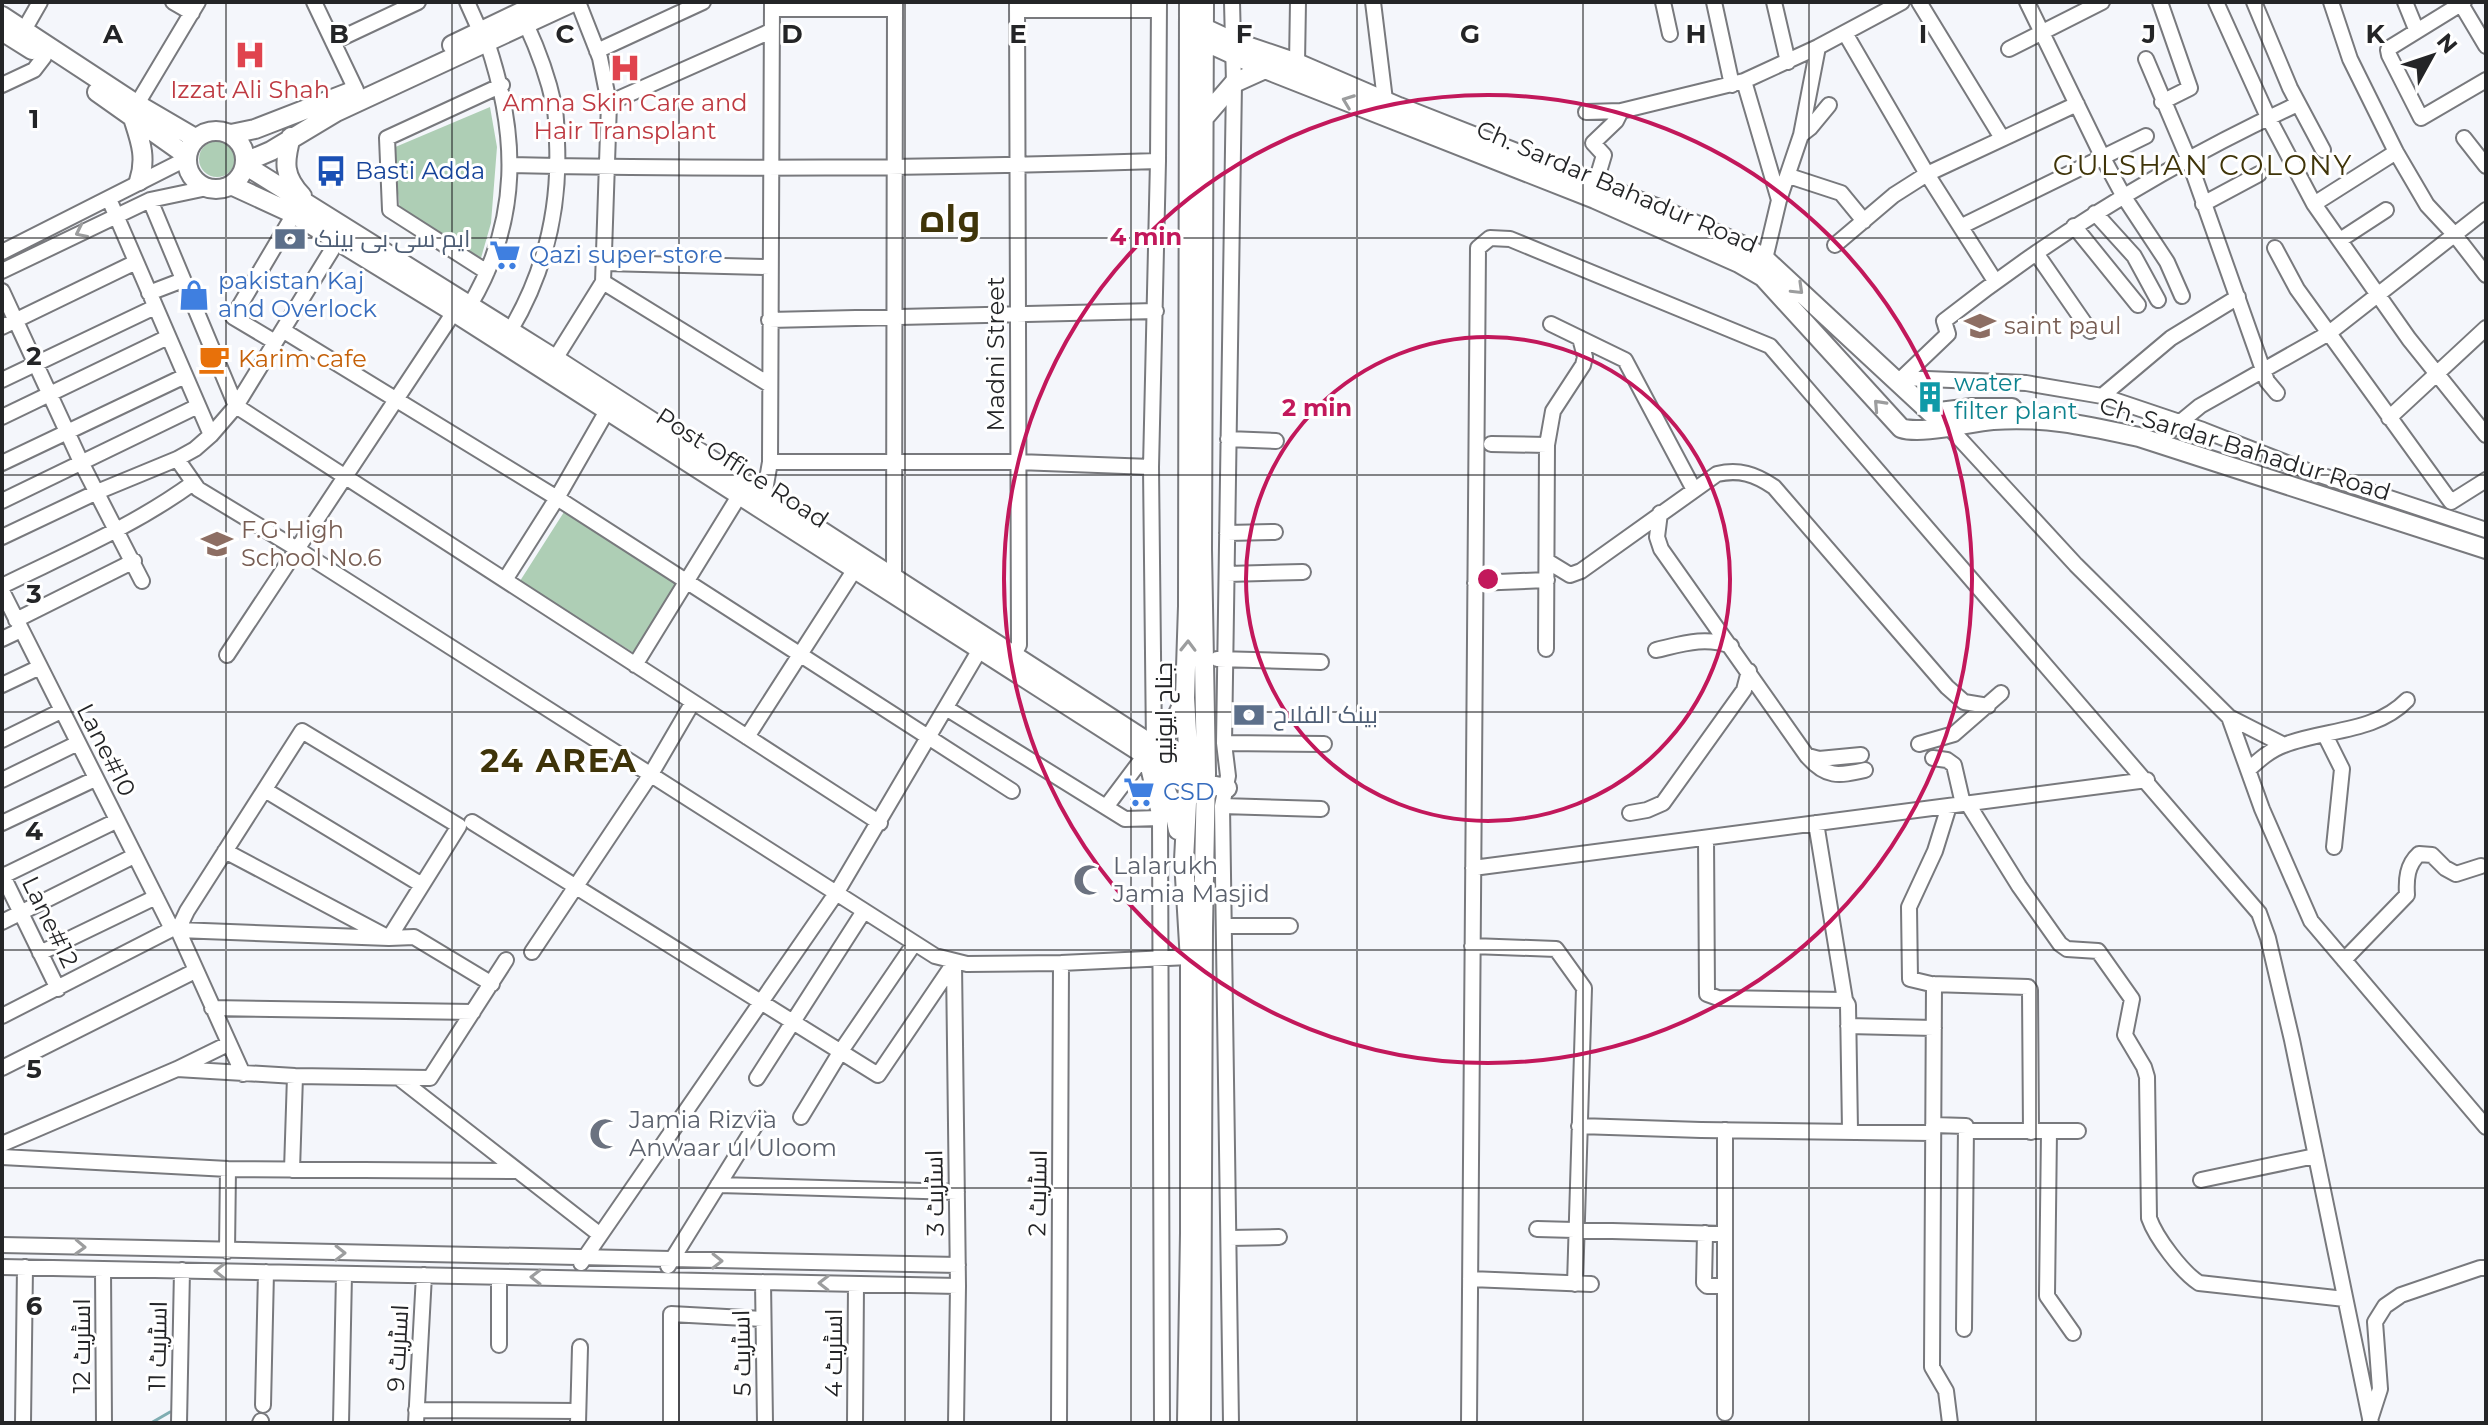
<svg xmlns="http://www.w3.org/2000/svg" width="2488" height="1425" font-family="Montserrat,Cairo,sans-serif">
	<rect width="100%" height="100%" fill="#f4f6fb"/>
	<!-- green -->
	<path fill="#aeceb5" d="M490 107 497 147 491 223 481 258 400 211 393 148Z
		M199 159a18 18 0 1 1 36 0a18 18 0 1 1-36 0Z
		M564 512 678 584 634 653 520 581Z"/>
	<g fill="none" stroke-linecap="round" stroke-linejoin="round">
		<!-- stream -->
		<path stroke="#7fadb2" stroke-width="3" d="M151 1423 170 1412"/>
		<defs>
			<path id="minor" d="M173 2 192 13
				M314 2 356 90
				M467 2 480 31
				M1373 2 1385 100
				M1663 2 1670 34
				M1714 2 1732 85
				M1774 2 1788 62
				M1919 2 2002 138
				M2027 2 2103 158 2124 197 2167 262 2182 296
				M2160 2 2190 88 2162 102
				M2216 2 2268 117 2314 204 2409 339 2486 435
				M2254 2 2290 88 2323 150
				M2331 2 2350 59 2396 152 2427 205 2455 235 2486 275
				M2405 2 2416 29
				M2464 2 2391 47 2388 50 2389 55 2421 118 2486 80
				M2461 4 2486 46
				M772 9H895
				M1018 10H1159
				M24 30 40 2
				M1845 33 1927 174 1995 281
				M333 42 418 2
				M2009 49 2102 2
				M597 51 703 2
				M2146 59 2188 158 2267 381 2277 393
				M1297 63 1298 2
				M1744 81 1779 200
				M2 85 34 70 44 57
				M609 103 771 31
				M137 104 198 2
				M1586 112 1621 111
				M1801 135 1810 128 1829 105
				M2464 138 2486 166
				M510 165C726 170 942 168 1158 161
				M1789 176 1841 193 1864 221
				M1595 185 1604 155 1593 143 1616 121 1621 111 1744 81 1818 47 1902 2
				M109 199 211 435
				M150 200 236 406 880 823
				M2203 204 2259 174
				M2314 204 2396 152
				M2095 213 2134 256 2158 300
				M1962 226 2146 136
				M2074 226 2138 305
				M2340 240 2386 210
				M1835 245 1894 195 1927 174 2077 104
				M2275 248 2297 289 2451 502 2486 480
				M2 252 186 159
				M2036 253 2090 331
				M1765 259 1779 200 1801 135 1818 47
				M604 263 769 267
				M2 271 150 200 207 188
				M487 272 390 210 387 138 502 85
				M603 282 770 385
				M2 291 81 462 142 581
				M149 293 183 280
				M470 305C521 219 518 134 487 42
				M769 320 1156 311
				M1551 324 1625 360 1693 488
				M2 327 136 262
				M284 331 557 498 1012 791
				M510 331C544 274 560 210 557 142 556 130 557 117 554 105 548 77 538 50 526 24
				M275 342 233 317 294 214
				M555 359 603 282 609 103 600 58 578 2
				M1902 378 1948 334 1944 321C2053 235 2172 162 2298 104
				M2 380 155 307
				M1898 381 1902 378 2026 383 2102 396 2203 430 2302 469 2486 530
				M2102 396 2171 338 2238 297
				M2 417 168 337
				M2389 418 2486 328
				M1947 425 2076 565 2229 717 2262 809 2311 921 2486 1127
				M2166 434 2200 406 2329 333 2486 210
				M1228 439 1276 441
				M1491 444 1547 445
				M177 459 198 489 297 549 935 956 967 964 1061 963 1189 957
				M770 462H1018L1151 467
				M2 463 185 376
				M2 501 198 406
				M763 502 770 462 772 2
				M1660 513 1657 537 1661 549 1807 756C1826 778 1838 776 1865 770
				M1227 533 1275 532
				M2 537 97 492 177 459 195 449 211 435 236 406 338 240
				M1547 561 1570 575 1581 571 1717 474C1739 469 1755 474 1774 487L1947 687 1964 702 1988 706
				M1227 574 1303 572
				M894 578 895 2
				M505 580 557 498 608 409
				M1475 583 1547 580
				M2 586C67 554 134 526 193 483
				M2 591 172 929
				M16 620 134 561
				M2 639 21 630
				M1546 649 1547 445 1553 411 1583 365 1585 357 1580 338
				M1656 650C1682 644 1705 636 1731 646
				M227 655 454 312
				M1217 659 1321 662
				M1009 663 1019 645 1017 2
				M635 665 739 496
				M2 685 40 667
				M946 708 1125 819 1160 818
				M2229 717 2284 745
				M2325 735 2342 769 2334 847
				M747 737 855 569
				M2 740 61 711
				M1224 743 1324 744
				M1919 744 1954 734 2001 693
				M1154 746 1151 467 1158 161 1159 2
				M1808 756 1819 759 1861 755
				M1933 758 1947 760 1954 765 1963 804
				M1147 763 1160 818 1162 1423
				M2248 770C2259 760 2270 750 2284 745 2325 729 2375 733 2407 700
				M2 780 78 743
				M265 790 422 885
				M1968 804 2019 886 2060 944 2067 949 2098 951 2132 999 2125 1035 2144 1067 2147 1077 2149 1218C2156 1238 2182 1272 2199 1283L2345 1299
				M1222 806 1321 809
				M1949 806 1935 851 1909 907 1910 979 1931 984 2028 987 2030 990 2031 1132
				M1106 807 1145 755
				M1630 813 1647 810 1663 803 1744 690 1749 671
				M472 822 878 1075 954 963
				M2 823 95 779
				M1816 823 1845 1000
				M1706 838 1707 994 1718 998 1845 1000 1848 1005 1850 1130
				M225 851 389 938 414 937 492 984
				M1473 868 2147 780
				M2 874 58 989
				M3 876 116 821
				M2 922 134 856
				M1225 926H1290
				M1472 946 1556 949 1584 988 1575 1284
				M532 952 651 774 693 702
				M40 953 156 897
				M2344 960 2407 895C2406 879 2407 865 2419 854L2432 855 2445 868 2456 874 2481 866
				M954 963 958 1286 956 1423
				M1934 984 1932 1367 1946 1391 1950 1423
				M212 1008 473 1012
				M2 1016 172 929 178 930 389 938 459 826 302 731 187 911 178 930 243 1074
				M1848 1026 1934 1028
				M2 1068 195 971
				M177 1069 295 1076 430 1078 506 960
				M399 1078 599 1234
				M757 1078 864 911
				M801 1117 841 1051 914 944
				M1933 1125 1966 1126 1964 1329
				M1579 1126 1701 1130 1933 1133
				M1966 1131H2078
				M2049 1131 2047 1296 2073 1333
				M2 1144 177 1069 228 1044
				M2 1157 228 1169 517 1171
				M292 1170 295 1076
				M2201 1180 2315 1156
				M718 1185 957 1192
				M1537 1229 1725 1234
				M1705 1233 1704 1283 1707 1286H1725
				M1229 1238 1279 1237
				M2 1245 958 1265
				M227 1251 228 1169
				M581 1263 837 892 979 651
				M668 1266 760 1118
				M2 1267 958 1286
				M103 1269 104 1423
				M1470 1279 1591 1284
				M763 1282 765 1423
				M499 1345V1277
				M263 1405 266 1272
				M416 1410 578 1411
				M1725 1413V1130
				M2370 1420 2380 1389 2375 1322 2385 1306 2401 1295 2480 1268H2486
				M23 1423 25 1267
				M179 1423 182 1270
				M260 1423 261 1421
				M341 1423 344 1274
				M416 1423 424 1275
				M578 1423 580 1347
				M671 1423V1314L763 1319
				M855 1423 856 1284
				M1059 1423 1061 963
				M1231 1423 1222 806 1228 776 1224 743 1234 83 1232 2
				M1469 1423 1478 248 1490 238 1510 239 1770 346 2259 913 2268 938 2292 1040 2371 1423"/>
			<path id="major" d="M2 16 130 100 195 138
				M1189 26 1204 28 1232 41 1297 63 1399 107 1669 213 1744 246 1765 259 1931 413 1972 408H2012
				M2 31 32 50
				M1190 40 1204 41 1265 69 1595 199 1739 263 1763 277 1901 428C1921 435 1969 422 1993 420 2046 416 2088 426 2139 437L2486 549
				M452 45 542 2
				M97 92 186 155
				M133 118C140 140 147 157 139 181
				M1202 120 1234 83 1265 69
				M187 160a29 29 0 1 1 58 0a29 29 0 1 1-58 0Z
				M231 134 255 129 353 91
				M291 137C284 162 283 176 302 196
				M245 162 271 151 336 112 573 2
				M245 165 555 359 1154 746 1195 768
				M231 185 294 214 454 312 1145 755 1188 781 1227 788
				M1154 746 1171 729 1183 703
				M1148 759C1164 781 1173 803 1178 830
				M1187 1423 1190 1233V961L1184 860 1189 765 1185 698 1188 606 1189 2
				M1201 1423 1203 928 1206 773 1202 550 1204 2"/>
		</defs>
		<!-- minor casing -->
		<use href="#minor" stroke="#78797d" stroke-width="18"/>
		<!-- major casing -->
		<use href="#major" stroke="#78797d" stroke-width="22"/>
		<!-- minor -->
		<use href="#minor" stroke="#fff" stroke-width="14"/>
		<!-- major -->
		<use href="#major" stroke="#fff" stroke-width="18"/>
	</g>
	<!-- one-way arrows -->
	<defs><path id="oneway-chevron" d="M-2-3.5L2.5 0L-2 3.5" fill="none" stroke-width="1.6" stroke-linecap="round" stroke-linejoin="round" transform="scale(2)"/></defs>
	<g stroke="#9c9d9e">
		<use href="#oneway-chevron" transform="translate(1348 101) rotate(-159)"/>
		<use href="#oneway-chevron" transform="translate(81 232) rotate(154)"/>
		<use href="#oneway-chevron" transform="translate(1798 289) rotate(44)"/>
		<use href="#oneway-chevron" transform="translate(1879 405) rotate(-133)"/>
		<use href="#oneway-chevron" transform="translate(1188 646) rotate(-89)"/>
		<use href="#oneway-chevron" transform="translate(80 1247) rotate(2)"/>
		<use href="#oneway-chevron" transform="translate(340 1253) rotate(1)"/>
		<use href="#oneway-chevron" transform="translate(717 1261) rotate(1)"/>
		<use href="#oneway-chevron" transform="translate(220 1271) rotate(-179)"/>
		<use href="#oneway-chevron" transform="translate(536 1277) rotate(-179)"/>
		<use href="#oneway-chevron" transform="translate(824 1283) rotate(-179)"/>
	</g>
	<!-- grid -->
	<path fill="none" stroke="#242527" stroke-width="2" stroke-opacity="0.55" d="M226 2V1423M452 2V1423M679 2V1423M905 2V1423M1131 2V1423M1357 2V1423M1583 2V1423M1809 2V1423M2036 2V1423M2262 2V1423M2 238H2486M2 475H2486M2 712H2486M2 950H2486M2 1188H2486"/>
	<!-- distance rings -->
	<g fill="none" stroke="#c2185b" stroke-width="4">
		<circle cx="1488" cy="579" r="242"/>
		<circle cx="1488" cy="579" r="484"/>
	</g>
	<!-- icons -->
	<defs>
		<symbol id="hospital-bare" viewBox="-9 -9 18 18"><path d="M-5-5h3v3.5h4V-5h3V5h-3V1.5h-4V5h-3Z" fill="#e0444e" stroke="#fff" stroke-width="2.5" paint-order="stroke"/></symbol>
		<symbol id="bus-bare" viewBox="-9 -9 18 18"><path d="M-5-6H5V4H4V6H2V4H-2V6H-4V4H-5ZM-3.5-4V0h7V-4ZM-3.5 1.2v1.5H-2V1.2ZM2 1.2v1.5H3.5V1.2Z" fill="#1a4fb4" stroke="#fff" stroke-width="2.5" paint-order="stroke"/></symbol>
		<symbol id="bank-bare" viewBox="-9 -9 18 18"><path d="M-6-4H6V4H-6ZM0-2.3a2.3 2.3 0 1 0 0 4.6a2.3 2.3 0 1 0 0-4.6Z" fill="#5c6f8a" stroke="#fff" stroke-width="2.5" paint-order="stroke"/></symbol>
		<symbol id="supermarket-bare" viewBox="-9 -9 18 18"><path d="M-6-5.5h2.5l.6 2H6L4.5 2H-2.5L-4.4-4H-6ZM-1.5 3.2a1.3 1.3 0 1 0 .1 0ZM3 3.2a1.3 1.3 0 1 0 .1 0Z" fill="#3f7fe0" stroke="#fff" stroke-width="2.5" paint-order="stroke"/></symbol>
		<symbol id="shop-bare" viewBox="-9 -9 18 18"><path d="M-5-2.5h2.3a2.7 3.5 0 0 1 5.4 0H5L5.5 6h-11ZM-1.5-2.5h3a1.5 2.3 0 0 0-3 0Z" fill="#3f7fe0" stroke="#fff" stroke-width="2.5" paint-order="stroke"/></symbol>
		<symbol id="school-bare" viewBox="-9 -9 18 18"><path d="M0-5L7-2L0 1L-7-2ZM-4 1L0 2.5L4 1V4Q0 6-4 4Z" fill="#8d6e63" stroke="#fff" stroke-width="2.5" paint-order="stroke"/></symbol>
		<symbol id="cafe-bare" viewBox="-9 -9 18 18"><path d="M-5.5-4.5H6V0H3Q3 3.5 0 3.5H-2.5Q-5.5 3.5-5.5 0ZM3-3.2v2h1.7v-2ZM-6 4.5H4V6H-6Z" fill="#e8710a" stroke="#fff" stroke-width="2.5" paint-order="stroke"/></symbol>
		<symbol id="building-bare" viewBox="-9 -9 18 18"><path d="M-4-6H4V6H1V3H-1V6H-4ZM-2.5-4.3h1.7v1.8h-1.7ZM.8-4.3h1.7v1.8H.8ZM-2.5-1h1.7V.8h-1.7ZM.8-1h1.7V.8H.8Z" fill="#0f9aa8" stroke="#fff" stroke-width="2.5" paint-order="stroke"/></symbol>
		<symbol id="mosque-bare" viewBox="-9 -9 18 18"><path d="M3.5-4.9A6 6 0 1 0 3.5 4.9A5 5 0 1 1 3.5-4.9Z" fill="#6b7280" stroke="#fff" stroke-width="2.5" paint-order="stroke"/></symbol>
	</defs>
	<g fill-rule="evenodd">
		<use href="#hospital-bare" x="228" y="33" width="44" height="44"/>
		<use href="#hospital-bare" x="603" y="46" width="44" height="44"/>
		<use href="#bus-bare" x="309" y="149" width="44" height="44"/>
		<use href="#bank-bare" x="268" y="217" width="44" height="44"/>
		<use href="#supermarket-bare" x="483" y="233" width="44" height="44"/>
		<use href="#shop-bare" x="172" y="273" width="44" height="44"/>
		<use href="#school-bare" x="1958" y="304" width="44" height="44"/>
		<use href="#cafe-bare" x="192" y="337" width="44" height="44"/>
		<use href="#building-bare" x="1908" y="375" width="44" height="44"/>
		<use href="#school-bare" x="195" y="522" width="44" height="44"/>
		<use href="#bank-bare" x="1227" y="693" width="44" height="44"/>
		<use href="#supermarket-bare" x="1117" y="770" width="44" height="44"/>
		<use href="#mosque-bare" x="1067" y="858" width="44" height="44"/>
		<use href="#mosque-bare" x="583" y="1112" width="44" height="44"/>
	</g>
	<g text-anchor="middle" stroke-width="6" stroke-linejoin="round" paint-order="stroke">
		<!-- health labels -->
		<g font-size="24" fill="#be3a42" stroke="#fff">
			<text x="250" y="98">Izzat Ali Shah</text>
			<text x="625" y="111">Amna Skin Care and<tspan x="625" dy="28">Hair Transplant</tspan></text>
		</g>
		<!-- transit labels -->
		<g font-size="24" fill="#164399" stroke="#fff" text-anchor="start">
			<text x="355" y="179">Basti Adda</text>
		</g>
		<!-- street labels -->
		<g font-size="24" fill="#242527" stroke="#fff">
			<text transform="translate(1617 187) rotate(23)" y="8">Ch. Sardar Bahadur Road</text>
			<text transform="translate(996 354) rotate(-90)" y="8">Madni Street</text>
			<text transform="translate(2245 449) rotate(17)" y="8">Ch. Sardar Bahadur Road</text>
			<text transform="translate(742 468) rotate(33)" y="8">Post Office Road</text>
			<text transform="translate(1164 713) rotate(-90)" y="8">جناح ایونیو</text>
			<text transform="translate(106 750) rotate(63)" y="8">Lane#10</text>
			<text transform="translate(50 922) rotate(64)" y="8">Lane#12</text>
			<text transform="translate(935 1193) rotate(-91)" y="8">اسٹریٹ 3</text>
			<text transform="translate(1038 1193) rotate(-89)" y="8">اسٹریٹ 2</text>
			<text transform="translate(82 1346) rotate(-90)" y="8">اسٹریٹ 12</text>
			<text transform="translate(158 1346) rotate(-89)" y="8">اسٹریٹ 11</text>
			<text transform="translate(398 1348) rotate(-87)" y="8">اسٹریٹ 9</text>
			<text transform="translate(742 1353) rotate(-91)" y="8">اسٹریٹ 5</text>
			<text transform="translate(834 1353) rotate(-90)" y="8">اسٹریٹ 4</text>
		</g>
		<!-- service labels -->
		<g font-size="24" fill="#4e5e75" stroke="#fff" text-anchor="start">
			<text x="314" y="247">ایم سی بی بینک</text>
			<text x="1273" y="723">بینک الفلاح</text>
		</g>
		<!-- shop labels -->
		<g font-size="24" fill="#366cbe" stroke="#fff" text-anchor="start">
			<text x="529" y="263">Qazi super store</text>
			<text x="218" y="289">pakistan Kaj<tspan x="218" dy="28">and Overlock</tspan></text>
			<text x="1163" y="800">CSD</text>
		</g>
		<!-- education labels -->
		<g font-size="24" fill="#785e54" stroke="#fff" text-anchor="start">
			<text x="2004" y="334">saint paul</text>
			<text x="241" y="538">F.G High<tspan x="241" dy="28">School No.6</tspan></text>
		</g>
		<!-- food labels -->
		<g font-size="24" fill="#c56008" stroke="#fff" text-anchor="start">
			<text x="238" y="367">Karim cafe</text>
		</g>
		<!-- culture labels -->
		<g font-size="24" fill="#0d838f" stroke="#fff" text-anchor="start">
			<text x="1954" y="391">water<tspan x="1954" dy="28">filter plant</tspan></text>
		</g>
		<!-- worship labels -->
		<g font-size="24" fill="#5b616d" stroke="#fff" text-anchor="start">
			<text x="1113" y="874">Lalarukh<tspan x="1113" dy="28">Jamia Masjid</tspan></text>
			<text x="629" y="1128">Jamia Rizvia<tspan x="629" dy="28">Anwaar ul Uloom</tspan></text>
		</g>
		<!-- quarter labels -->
		<g font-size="28" letter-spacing="2" fill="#3f3409" stroke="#fff">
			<text x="2203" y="175">GULSHAN COLONY</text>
		</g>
		<!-- district labels -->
		<g font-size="32" font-weight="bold" letter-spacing="2" fill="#3f3409" stroke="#fff">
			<text x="559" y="772">24 AREA</text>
		</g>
		<!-- town labels -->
		<g font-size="40" font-weight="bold" fill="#3f3409" stroke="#fff">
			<text x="950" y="232">واہ</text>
		</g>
	</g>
	<g font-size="26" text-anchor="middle" font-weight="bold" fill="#242527" stroke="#fff" stroke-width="6" stroke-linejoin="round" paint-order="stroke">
		<text x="113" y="43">A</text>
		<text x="339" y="43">B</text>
		<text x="565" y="43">C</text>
		<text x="792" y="43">D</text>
		<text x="1018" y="43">E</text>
		<text x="1244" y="43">F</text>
		<text x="1470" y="43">G</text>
		<text x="1696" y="43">H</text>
		<text x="1923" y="43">I</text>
		<text x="2149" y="43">J</text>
		<text x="2375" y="43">K</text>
		<text x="34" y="128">1</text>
		<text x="34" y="365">2</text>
		<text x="34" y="603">3</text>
		<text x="34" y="840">4</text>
		<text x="34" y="1078">5</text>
		<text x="34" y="1315">6</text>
	</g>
	<circle cx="1488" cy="579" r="12" fill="#c2185b" stroke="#fff" stroke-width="4"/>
	<g font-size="24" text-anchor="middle" font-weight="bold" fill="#c2185b" stroke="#fff" stroke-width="6" stroke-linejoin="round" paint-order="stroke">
		<text x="1146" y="245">4 min</text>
		<text x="1317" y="416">2 min</text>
	</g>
	<!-- border -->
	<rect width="2488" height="1425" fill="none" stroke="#242527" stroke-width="8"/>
	<!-- north arrow -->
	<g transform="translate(2432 56) rotate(50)" stroke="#ffffff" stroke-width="6" paint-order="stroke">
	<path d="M0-6L14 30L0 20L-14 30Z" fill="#242527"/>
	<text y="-12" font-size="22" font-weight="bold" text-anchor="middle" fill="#242527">N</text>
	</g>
</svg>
